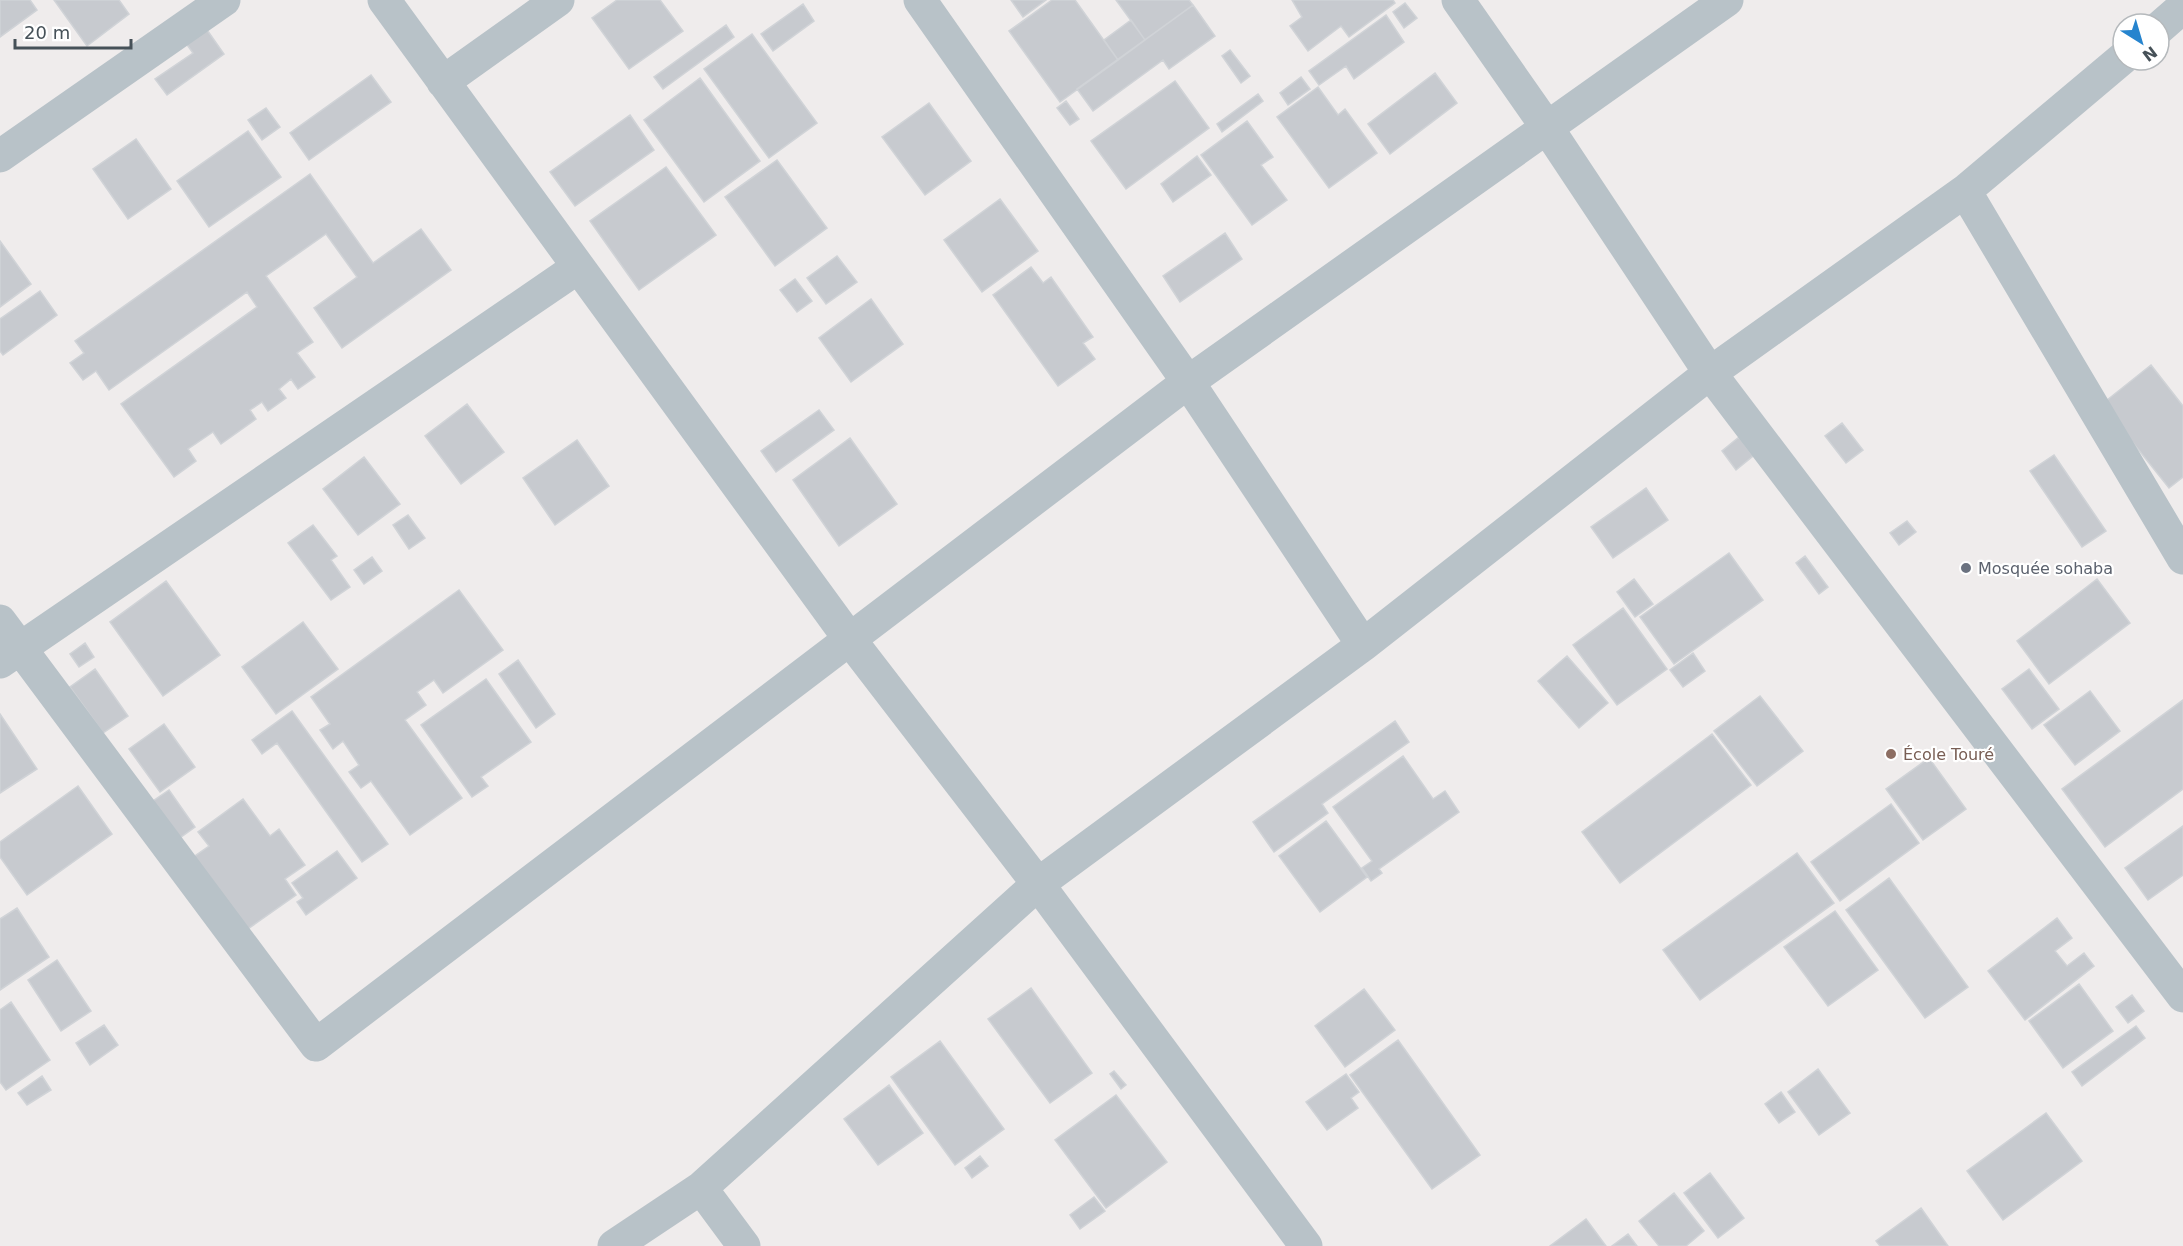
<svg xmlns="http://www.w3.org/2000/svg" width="2183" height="1246" font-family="'DejaVu Sans',sans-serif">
	<rect width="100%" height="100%" fill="#efecec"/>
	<!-- building -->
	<path fill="#c7cacf" stroke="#d0d3d7" stroke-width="1.5" d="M0 0H30L37 10 0 37Z
		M54 0H119L129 14 87 46Z
		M617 0H660L683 31 629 69 592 18Z
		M1011 0H1046L1023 17Z
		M1052 0H1075L1118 60 1060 102 1009 31Z
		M1116 0H1189L1193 5 1145 40Z
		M1292 0H1393L1395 3 1349 37 1341 26 1308 51 1290 26 1302 17Z
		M1405 3 1417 18 1404 28 1393 12Z
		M803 4 814 21 773 51 761 34Z
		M1193 5 1215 36 1169 69 1163 60 1093 111 1077 89Z
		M1386 15 1404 42 1354 79 1346 66 1319 85 1309 71Z
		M1131 20 1145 40 1118 60 1104 40Z
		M726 25 734 37 663 89 654 77Z
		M205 27 224 54 167 95 155 79 193 53 185 42Z
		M752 34 817 123 769 158 704 69Z
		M1230 50 1250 76 1241 83 1222 56Z
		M1435 73 1457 103 1390 154 1368 124Z
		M371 75 391 102 309 160 290 133Z
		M1301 77 1310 89 1288 105 1280 93Z
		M700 78 760 161 704 202 644 120Z
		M1175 81 1209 128 1126 189 1091 141Z
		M1318 87 1338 115 1345 109 1377 153 1329 188 1277 117Z
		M1258 94 1263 101 1222 132 1217 124Z
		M1066 101 1079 119 1070 125 1057 108Z
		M929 103 971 161 925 195 882 137Z
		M266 108 280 127 262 140 248 120Z
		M630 115 654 150 575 206 550 172Z
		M1247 121 1273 157 1261 165 1287 200 1252 225 1201 155Z
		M248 131 281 177 209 227 177 181Z
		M136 139 171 189 128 219 93 169Z
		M1197 156 1211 175 1173 202 1161 184Z
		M777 160 827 228 775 266 725 197Z
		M666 167 716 235 639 290 590 221Z
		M310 174 373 263 421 229 451 270 342 348 314 308 357 277 326 234 266 276 313 342 297 353 315 377 298 389 291 379 279 389 286 398 268 411 262 402 250 410 256 419 221 444 213 432 188 449 196 461 174 477 121 404 257 307 247 292 109 390 96 371 83 380 70 363 84 353 75 341Z
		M1000 199 1038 251 982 292 944 240Z
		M1225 233 1242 259 1180 302 1163 276Z
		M0 241 31 284 0 307Z
		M837 256 857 282 826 304 807 278Z
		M1031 267 1043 283 1051 277 1093 337 1083 343 1095 359 1058 386 993 295Z
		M795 279 812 301 797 312 780 290Z
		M40 291 57 315 3 355 0 351V319Z
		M871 299 903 344 851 382 819 338Z
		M2151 365 2183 406V477L2169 488 2102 404Z
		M467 404 504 452 461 484 425 436Z
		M819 410 834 430 776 472 761 451Z
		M1842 423 1863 450 1846 463 1825 436Z
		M1739 437 1753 456 1736 470 1722 451Z
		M850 438 897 504 839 546 793 480Z
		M577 440 609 486 555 525 523 478Z
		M2054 455 2106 531 2082 547 2030 471Z
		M364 457 400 504 358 535 323 489Z
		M1646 488 1668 520 1613 558 1591 527Z
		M408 515 425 538 409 549 393 525Z
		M1907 521 1916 532 1899 545 1890 533Z
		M313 525 337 556 331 560 350 587 331 600 288 543Z
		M1729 553 1763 600 1674 664 1640 617Z
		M1805 556 1828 587 1819 594 1796 563Z
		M372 557 382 571 364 584 354 570Z
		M1634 579 1653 604 1635 617 1617 592Z
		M2097 579 2130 623 2049 684 2017 641Z
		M166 581 220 655 163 696 110 622Z
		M459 590 503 650 443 693 434 680 417 692 426 705 405 720 462 798 410 835 371 781 361 788 349 772 359 765 343 741 333 749 320 730 330 724 311 697Z
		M1623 608 1667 669 1617 705 1573 645Z
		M303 622 338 669 276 714 242 667Z
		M85 643 94 657 79 667 70 654Z
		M1693 653 1705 671 1683 687 1670 670Z
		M1567 656 1608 703 1579 728 1538 681Z
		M518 660 555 714 536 728 499 674Z
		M95 669 128 716 103 733 70 687Z
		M2029 669 2059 709 2032 729 2002 689Z
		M486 679 531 742 481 777 488 786 472 797 421 725Z
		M2090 691 2120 731 2075 765 2044 725Z
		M1760 696 1803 751 1757 786 1714 731Z
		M2183 700V789L2105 847 2062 789Z
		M292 711 388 844 362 862 277 743 262 754 252 740Z
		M0 714 37 769 0 793Z
		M1395 721 1409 742 1322 804 1328 813 1274 852 1253 822Z
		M164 724 195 767 160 792 129 749Z
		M1712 734 1751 785 1620 883 1582 832Z
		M1403 756 1433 799 1445 791 1459 812 1379 869 1382 873 1371 881 1362 868 1372 861 1333 807Z
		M1929 758 1966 809 1923 840 1886 789Z
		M78 786 112 834 27 895 0 857V842Z
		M169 790 195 827 177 840 150 803Z
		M243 799 270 836 279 829 305 865 285 879 296 895 245 931 192 858 209 846 198 832Z
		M1891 804 1919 843 1840 901 1811 862Z
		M1326 821 1367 877 1320 912 1279 856Z
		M2183 826V875L2148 900 2125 868Z
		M337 851 357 878 306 915 297 902 303 898 292 883Z
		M1797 853 1834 903 1700 1000 1663 950Z
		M1889 878 1968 987 1925 1018 1846 910Z
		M17 908 49 957 0 990V919Z
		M1835 911 1878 970 1828 1006 1784 947Z
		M2057 918 2072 938 2055 951 2067 966 2084 953 2094 966 2025 1020 1988 971Z
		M57 960 91 1011 61 1031 28 980Z
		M2079 984 2113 1031 2063 1068 2029 1021Z
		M1031 988 1092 1073 1050 1103 988 1019Z
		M1364 989 1395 1030 1345 1067 1315 1026Z
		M2132 995 2144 1011 2128 1023 2116 1007Z
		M11 1002 50 1060 6 1090 0 1082V1010Z
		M104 1025 118 1045 90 1065 76 1043Z
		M2136 1026 2145 1038 2082 1086 2072 1072Z
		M1398 1040 1480 1155 1432 1189 1350 1075Z
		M940 1041 1004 1129 955 1165 891 1077Z
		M1818 1069 1850 1113 1819 1135 1788 1092Z
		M1114 1071 1126 1085 1121 1089 1110 1074Z
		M1346 1074 1359 1092 1351 1098 1358 1108 1327 1130 1306 1102Z
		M42 1076 51 1090 27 1105 18 1093Z
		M889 1085 923 1133 878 1165 844 1119Z
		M1781 1092 1795 1112 1779 1123 1765 1104Z
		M1116 1095 1167 1162 1106 1208 1055 1140Z
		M2046 1113 2082 1161 2003 1220 1967 1171Z
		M980 1156 988 1166 972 1178 965 1168Z
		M1710 1173 1744 1218 1718 1238 1684 1193Z
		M1674 1193 1704 1231 1686 1246H1659L1639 1221Z
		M1094 1197 1105 1211 1080 1229 1070 1215Z
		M1921 1208 1948 1246H1880L1876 1241Z
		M1586 1219 1606 1246H1550Z
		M1628 1234 1637 1246H1612Z"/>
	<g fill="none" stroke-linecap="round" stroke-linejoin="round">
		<!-- minor -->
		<path stroke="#b8c2c8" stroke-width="33" d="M384 0 851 641 1038 884 1306 1246
			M920 0 1188 382 1363 645
			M1458 0 1546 126 1710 373 2183 996
			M2159 28 2183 7
			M443 82 558 0
			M0 156 224 0
			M1965 191 2183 558
			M0 621 316 1045 1188 382 1727 0
			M0 662 577 268
			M701 1188 744 1246
			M614 1246 701 1188 1038 884 1363 645 1710 373 1965 191 2123 58"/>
	</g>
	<!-- markers -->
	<circle fill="#6b7280" stroke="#fff" stroke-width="2" cx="1966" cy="568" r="6"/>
	<circle fill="#8d6e63" stroke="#fff" stroke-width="2" cx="1891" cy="754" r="6"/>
	<g text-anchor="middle" stroke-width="4.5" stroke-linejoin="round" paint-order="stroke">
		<!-- worship labels -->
		<g font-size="16" fill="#5b616d" stroke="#fff" text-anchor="start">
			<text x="1978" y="574">Mosquée sohaba</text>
		</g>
		<!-- education labels -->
		<g font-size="16" fill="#785e54" stroke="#fff" text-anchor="start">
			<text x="1903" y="760">École Touré</text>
		</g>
	</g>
	<!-- north arrow -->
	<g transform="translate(2141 42) rotate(143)"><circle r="28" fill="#ffffff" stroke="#b5b9bc" stroke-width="1.5"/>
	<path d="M0-4.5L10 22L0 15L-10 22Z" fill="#2684ce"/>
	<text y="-9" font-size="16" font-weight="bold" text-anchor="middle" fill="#465158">N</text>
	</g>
	<!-- scale -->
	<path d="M15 39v9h116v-9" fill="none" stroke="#465158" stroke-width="3"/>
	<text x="24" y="39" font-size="18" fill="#465158" stroke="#ffffff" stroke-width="4.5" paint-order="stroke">20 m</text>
</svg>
